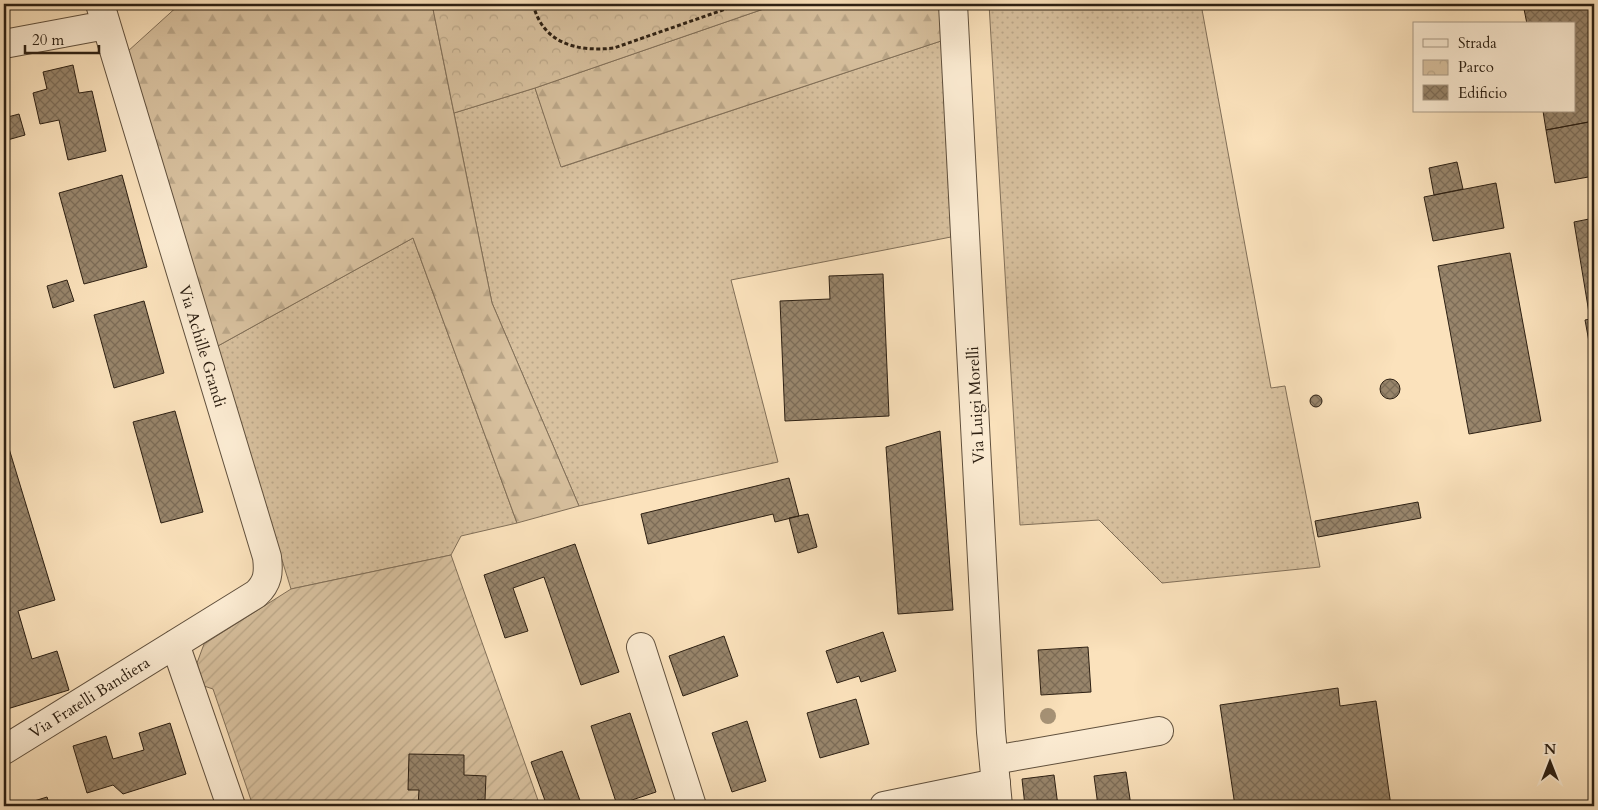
<svg xmlns="http://www.w3.org/2000/svg" width="1598" height="810" font-family="Cardo,serif">
	<defs>
		<pattern id="grass-dots" width="8" height="8" patternUnits="userSpaceOnUse" patternTransform="scale(1.25)"><rect width="8" height="8" fill="#d8c19f"/><path d="M2 2h.1M6 6h.1" fill="none" stroke="#baa688" stroke-width="1.8" stroke-linecap="round"/></pattern>
		<pattern id="forest-firs" width="22" height="20" patternUnits="userSpaceOnUse" patternTransform="scale(1.25)"><rect width="22" height="20" fill="#d8c19f"/><path d="M5 1l3.5 6h-7zM16 11l3.5 6h-7z" fill="#baa688"/></pattern>
		<pattern id="park-crowns" width="20" height="18" patternUnits="userSpaceOnUse" patternTransform="scale(1.25)"><rect width="20" height="18" fill="#d8c19f"/><path d="M2 6a3 3 0 1 1 6 0M12 15a3 3 0 1 1 6 0" fill="none" stroke="#baa688"/></pattern>
		<pattern id="garden-furrows" width="10" height="10" patternUnits="userSpaceOnUse" patternTransform="scale(1.25)"><rect width="10" height="10" fill="#d8c19f"/><path d="M-1 1l2-2M0 10L10 0M9 11l2-2" fill="none" stroke="#baa688"/></pattern>
		<pattern id="building-cross-hatch" width="8" height="8" patternUnits="userSpaceOnUse" patternTransform="scale(1.25)"><rect width="8" height="8" fill="#98856b"/><path d="M0 0l8 8M0 8l8-8" fill="none" stroke="#7c6c57"/></pattern>
	</defs>
	<rect width="100%" height="100%" fill="#fbe2bc"/>
	<filter id="stains"><feTurbulence type="fractalNoise" baseFrequency=".004" numOctaves="4"/><feColorMatrix values="0 0 0 0 .2 0 0 0 0 .09 0 0 0 0 .02 0 0 0 .5 -.17"/></filter>
	<radialGradient id="worn" r=".72"><stop offset=".6" stop-color="#630" stop-opacity="0"/><stop offset="1" stop-color="#630" stop-opacity=".3"/></radialGradient>
	<!-- grass -->
	<path fill="url(#grass-dots)" stroke="#827059" d="M989 4H1201L1271 388 1285 386 1320 567 1162 583 1099 520 1020 525Z
		M941 41 951 237 731 280 778 462 579 506 492 303 454 113 535 88 562 167Z
		M413 238 517 523 461 536 451 555 291 589 216 347Z"/>
	<!-- forest -->
	<path fill="url(#forest-firs)" stroke="#827059" d="M180 4H432L492 303 579 506 517 523 413 238 216 347 127 52Z
		M778 4H939L941 41 561 167 535 88Z"/>
	<!-- park -->
	<path fill="url(#park-crowns)" stroke="#827059" d="M432 4H778L535 88 454 113Z"/>
	<!-- garden -->
	<path fill="url(#garden-furrows)" stroke="#827059" d="M451 555 540 806H253L213 689 204 686 197 663 204 644 291 589Z"/>
	<!-- building -->
	<path fill="url(#building-cross-hatch)" stroke="#2d2013" d="M1523 4H1594V121L1546 130 1543 111H1574V24H1527Z
		M73 65 79 93 92 91 106 151 68 160 59 120 40 124 33 93 47 89 43 72Z
		M19 114 25 135 4 141V118Z
		M1594 121V176L1555 183 1546 130Z
		M1457 162 1463 189 1434 195 1429 168Z
		M122 175 147 267 84 284 59 193Z
		M1496 183 1504 228 1433 241 1424 197Z
		M1594 218V319H1590L1574 222Z
		M1510 253 1541 421 1469 434 1438 266Z
		M883 274 889 416 785 421 780 301 830 299 829 276Z
		M67 280 74 301 53 308 47 286Z
		M144 301 164 373 114 388 94 315Z
		M1590 319H1594V369L1585 320Z
		M1380 389a10 10 0 1 1 20 0a10 10 0 1 1-20 0Z
		M1310 401a6 6 0 1 1 12 0a6 6 0 1 1-12 0Z
		M175 411 203 512 161 523 133 422Z
		M940 431 953 610 898 614 886 447Z
		M4 432 55 600 18 611 32 659 57 651 69 690 4 710Z
		M789 478 799 516 775 522 773 514 648 544 641 514Z
		M1418 502 1421 518 1318 537 1315 521Z
		M808 514 817 547 798 553 789 518Z
		M575 544 619 672 581 685 544 577 513 588 528 631 505 638 484 575Z
		M883 632 896 671 861 682 859 676 837 683 826 651Z
		M724 636 738 676 683 696 669 656Z
		M1088 647 1091 692 1041 695 1038 650Z
		M1338 688 1340 706 1376 701 1391 806H1235L1220 705Z
		M856 699 869 744 820 758 807 713Z
		M630 713 656 792 617 805 591 726Z
		M747 721 766 781 732 792 712 733Z
		M170 723 186 774 123 794 113 785 87 793 73 746 106 736 113 759 144 750 139 733Z
		M562 751 582 806H547L531 762Z
		M409 754 464 755V775L486 776 485 800H477V806H418L419 790H408Z
		M1126 772 1131 806H1098L1094 776Z
		M1054 775 1058 806H1025L1022 779Z
		M47 797 50 806H18Z
		M477 800H512V806H477Z"/>
	<g fill="none" stroke-linecap="round" stroke-linejoin="round">
		<defs>
			<path id="minor" d="M4 44 106 25
				M175 644 231 806
				M641 647 692 806
				M4 750 256 594C268 583 269 573 267 557L100 4
				M994 760 1159 731
				M884 806 996 783"/>
			<path id="tertiary" d="M953 4 991 732 998 806"/>
		</defs>
		<!-- minor casing -->
		<use href="#minor" stroke="#60503d" stroke-width="30"/>
		<!-- tertiary casing -->
		<use href="#tertiary" stroke="#60503d" stroke-width="30"/>
		<!-- path -->
		<path stroke="#2d2013" stroke-width="3" stroke-dasharray="4 2.5" stroke-linecap="butt" d="M533 4C543 44 577 52 614 48L740 4
			M386 806V803H419"/>
		<!-- minor -->
		<use href="#minor" stroke="#fcecd3" stroke-width="28"/>
		<!-- tertiary -->
		<use href="#tertiary" stroke="#fcecd3" stroke-width="28"/>
	</g>
	<!-- trees -->
	<circle fill="#a69276" cx="1048" cy="716" r="8"/>
	<g text-anchor="middle" stroke-width="4" stroke-linejoin="round" paint-order="stroke">
		<!-- street labels -->
		<g font-size="16" fill="#2d2013" stroke="#fcecd3">
			<text transform="translate(203 346) rotate(73)" y="6">Via Achille Grandi</text>
			<text transform="translate(975 405) rotate(-93)" y="6">Via Luigi Morelli</text>
			<text transform="translate(89 697) rotate(-32)" y="6">Via Fratelli Bandiera</text>
		</g>
	</g>
	<!-- margin -->
	<rect width="1598" height="810" fill="none" stroke="#fbe2bc" stroke-width="20"/>
	<rect x="5" y="5" width="1588" height="800" fill="none" stroke="#2d2013" stroke-width="2.5"/>
	<rect x="10" y="10" width="1578" height="790" fill="none" stroke="#2d2013"/>
	<!-- legend -->
	<rect x="1413" y="22" width="162" height="90" fill="#fcecd3" stroke="#a99a86"/>
	<rect x="1423" y="39" width="25" height="8" fill="#fcecd3" stroke="#a99a86"/>
	<text x="1458" y="48" font-size="15" fill="#2d2013">Strada</text>
	<rect x="1423" y="60" width="25" height="15" fill="url(#park-crowns)" stroke="#a99a86"/>
	<text x="1458" y="72" font-size="15" fill="#2d2013">Parco</text>
	<rect x="1423" y="85" width="25" height="15" fill="url(#building-cross-hatch)" stroke="#a99a86"/>
	<text x="1458" y="98" font-size="15" fill="#2d2013">Edificio</text>
	<!-- north arrow -->
	<g transform="translate(1550 762)" stroke="#fcecd3" stroke-width="4" paint-order="stroke">
	<path d="M0-4L9 19L0 12L-9 19Z" fill="#2d2013"/>
	<text y="-8" font-size="14" font-weight="bold" text-anchor="middle" fill="#2d2013">N</text>
	</g>
	<!-- scale -->
	<path d="M25 45v8h74v-8" fill="none" stroke="#2d2013" stroke-width="2.5"/>
	<text x="32" y="45" font-size="15" fill="#2d2013" stroke="#fcecd3" stroke-width="4" paint-order="stroke">20 m</text>
	<rect width="100%" height="100%" filter="url(#stains)"/>
	<rect width="100%" height="100%" fill="url(#worn)"/>
</svg>
